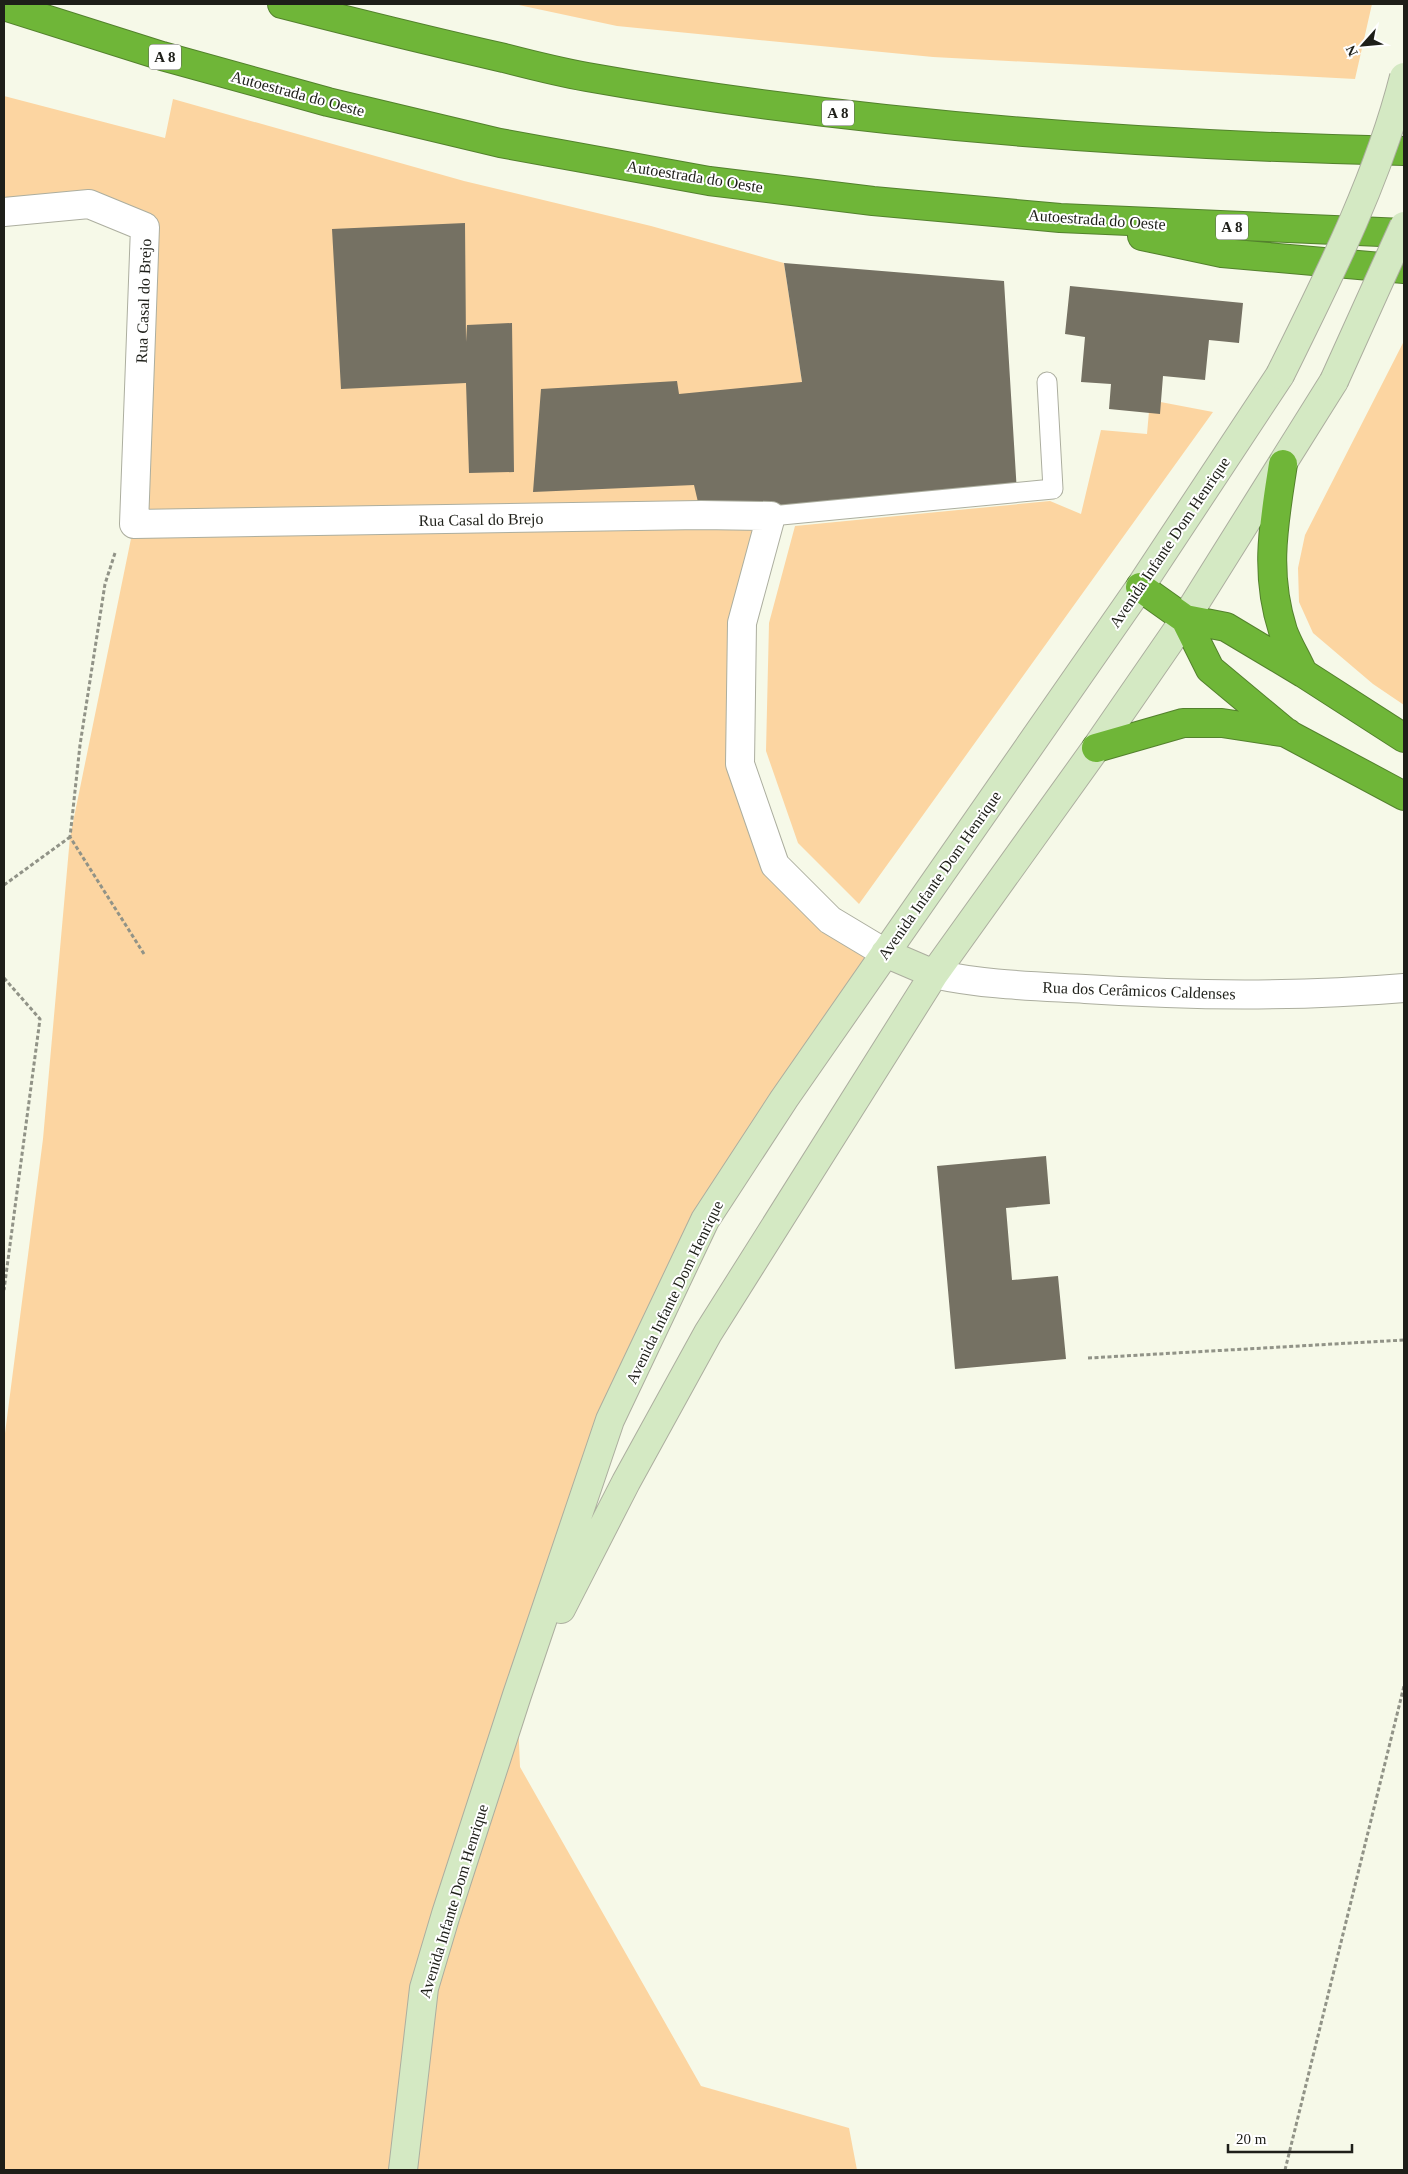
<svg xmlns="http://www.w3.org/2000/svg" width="1408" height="2174" font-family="Georgia,serif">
	<rect width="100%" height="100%" fill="#f6f9e8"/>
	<!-- green -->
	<path fill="#fcd5a1" d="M514 4H1372L1355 79 933 57 617 26Z
		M4 96 165 138 173 99 464 181 651 226 784 263 802 382 765 515V540L740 764 775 865 885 953 784 1099 627 1385 517 1695 520 1767 701 2086 849 2128 857 2170H4V1441L43 1139 70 837 134 524 145 227 89 204 4 212Z
		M1404 341V705L1373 684 1313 633 1299 602 1298 568 1305 535Z
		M1150 400 1213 412 859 904 798 843 766 751 769 623 795 526 1050 501 1081 514 1101 430 1147 434Z"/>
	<!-- building -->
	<path fill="#757163" d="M465 223 466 342 467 325 512 323 514 472 469 473 466 383 341 389 332 229Z
		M784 263 1004 281 1017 493 701 515 694 485 533 492 541 389 677 381 679 394 802 382Z
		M1070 286 1243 303 1239 343 1209 340 1205 380 1163 376 1160 414 1109 409 1111 384 1081 382 1085 337 1065 334Z
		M1046 1156 1050 1204 1006 1208 1012 1280 1058 1276 1066 1359 955 1369 937 1166Z"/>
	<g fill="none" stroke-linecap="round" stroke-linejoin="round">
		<defs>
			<path id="lane" d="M771 516 1053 489 1047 382"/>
			<path id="street" d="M4 212 89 204 145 227 134 524 701 515 771 516 742 623 740 764 775 865 830 920 885 953
				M934 974C984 985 1034 986 1085 989 1191 996 1298 997 1404 988"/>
			<path id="secondary" d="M885 953 934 974
				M561 1609 626 1482 708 1333 934 974 1096 748 1185 619 1334 381
				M403 2170 424 1988 446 1914 517 1695 610 1420 705 1220 784 1099 1140 587 1280 375"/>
			<path id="highway" d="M282 4C356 23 429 41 504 58 531 65 559 72 587 77 857 125 1131 145 1404 151
				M4 6 162 56 328 102 500 143 709 181 873 201 1060 218 1404 233
				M1142 236 1222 253 1404 269
				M1283 464C1274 523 1264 572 1283 631 1288 645 1297 659 1303 673
				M1140 587 1185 619 1226 627 1303 673 1404 738
				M1185 619 1210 669 1288 734 1404 796
				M1096 748 1183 723H1222L1288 733"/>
		</defs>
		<!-- lane casing -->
		<use href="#lane" stroke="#acae9f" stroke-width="21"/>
		<!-- street casing -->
		<use href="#street" stroke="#acae9f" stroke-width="30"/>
		<!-- secondary casing -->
		<use href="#secondary" stroke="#acae9f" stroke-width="30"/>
		<!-- highway casing -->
		<use href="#highway" stroke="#53812d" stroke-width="30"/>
		<!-- path -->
		<path stroke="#919387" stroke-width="3" stroke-dasharray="4 2.5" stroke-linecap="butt" d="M115 553 105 584 80 745 70 837 144 954
			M4 885 70 837
			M4 978 40 1019 4 1290
			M1088 1358 1404 1340
			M1285 2170 1404 1686"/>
		<!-- lane -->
		<use href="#lane" stroke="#fff" stroke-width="19"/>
		<!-- street -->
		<use href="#street" stroke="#fff" stroke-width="28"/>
		<!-- secondary -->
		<use href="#secondary" stroke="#d4e9c3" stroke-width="28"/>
		<!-- highway -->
		<use href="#highway" stroke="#6fb638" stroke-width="28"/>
		<defs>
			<path id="secondary-bridge" d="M1280 375C1327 280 1378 180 1404 77
				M1334 381 1404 226"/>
		</defs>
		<!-- secondary-bridge casing -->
		<use href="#secondary-bridge" stroke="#acae9f" stroke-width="30" stroke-linecap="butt"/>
		<!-- secondary-bridge -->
		<use href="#secondary-bridge" stroke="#d4e9c3" stroke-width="28"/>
	</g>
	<g text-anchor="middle" stroke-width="4" stroke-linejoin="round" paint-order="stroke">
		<!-- shield labels -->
		<g fill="#fff" stroke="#62625e" stroke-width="1">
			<rect x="149" y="44.5" width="32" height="25" rx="4"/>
			<rect x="822" y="100.5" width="32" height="25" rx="4"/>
			<rect x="1216" y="214.5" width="32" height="25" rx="4"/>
		</g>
		<g font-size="15" font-weight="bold" fill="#1e1f19">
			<text x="165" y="62">A 8</text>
			<text x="838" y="118">A 8</text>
			<text x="1232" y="232">A 8</text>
		</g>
		<!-- street labels -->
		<g font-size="16" fill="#1e1f19" stroke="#fff">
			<text transform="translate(298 93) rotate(15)" y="6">Autoestrada do Oeste</text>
			<text transform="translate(695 176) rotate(9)" y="6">Autoestrada do Oeste</text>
			<text transform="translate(1097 219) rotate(4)" y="6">Autoestrada do Oeste</text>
			<text transform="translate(143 301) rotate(-88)" y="6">Rua Casal do Brejo</text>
			<text transform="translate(481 519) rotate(-1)" y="6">Rua Casal do Brejo</text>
			<text transform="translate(1169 542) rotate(-56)" y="6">Avenida Infante Dom Henrique</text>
			<text transform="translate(939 875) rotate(-55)" y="6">Avenida Infante Dom Henrique</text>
			<text transform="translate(1139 990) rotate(2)" y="6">Rua dos Cerâmicos Caldenses</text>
			<text transform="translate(674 1292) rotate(-64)" y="6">Avenida Infante Dom Henrique</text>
			<text transform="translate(453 1901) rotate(-73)" y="6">Avenida Infante Dom Henrique</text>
		</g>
	</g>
	<!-- border -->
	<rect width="1408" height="2174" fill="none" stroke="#1e1f19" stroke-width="10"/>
	<!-- north arrow -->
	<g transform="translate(1363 45) rotate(243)" stroke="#ffffff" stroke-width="4" paint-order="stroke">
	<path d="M0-4L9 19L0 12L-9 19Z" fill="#1e1f19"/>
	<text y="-8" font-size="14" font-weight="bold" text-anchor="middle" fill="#1e1f19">N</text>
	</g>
	<!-- scale -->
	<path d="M1228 2144v8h124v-8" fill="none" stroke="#1e1f19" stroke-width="2.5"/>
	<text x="1236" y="2144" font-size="15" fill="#1e1f19" stroke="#ffffff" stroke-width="4" paint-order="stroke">20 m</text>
</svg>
